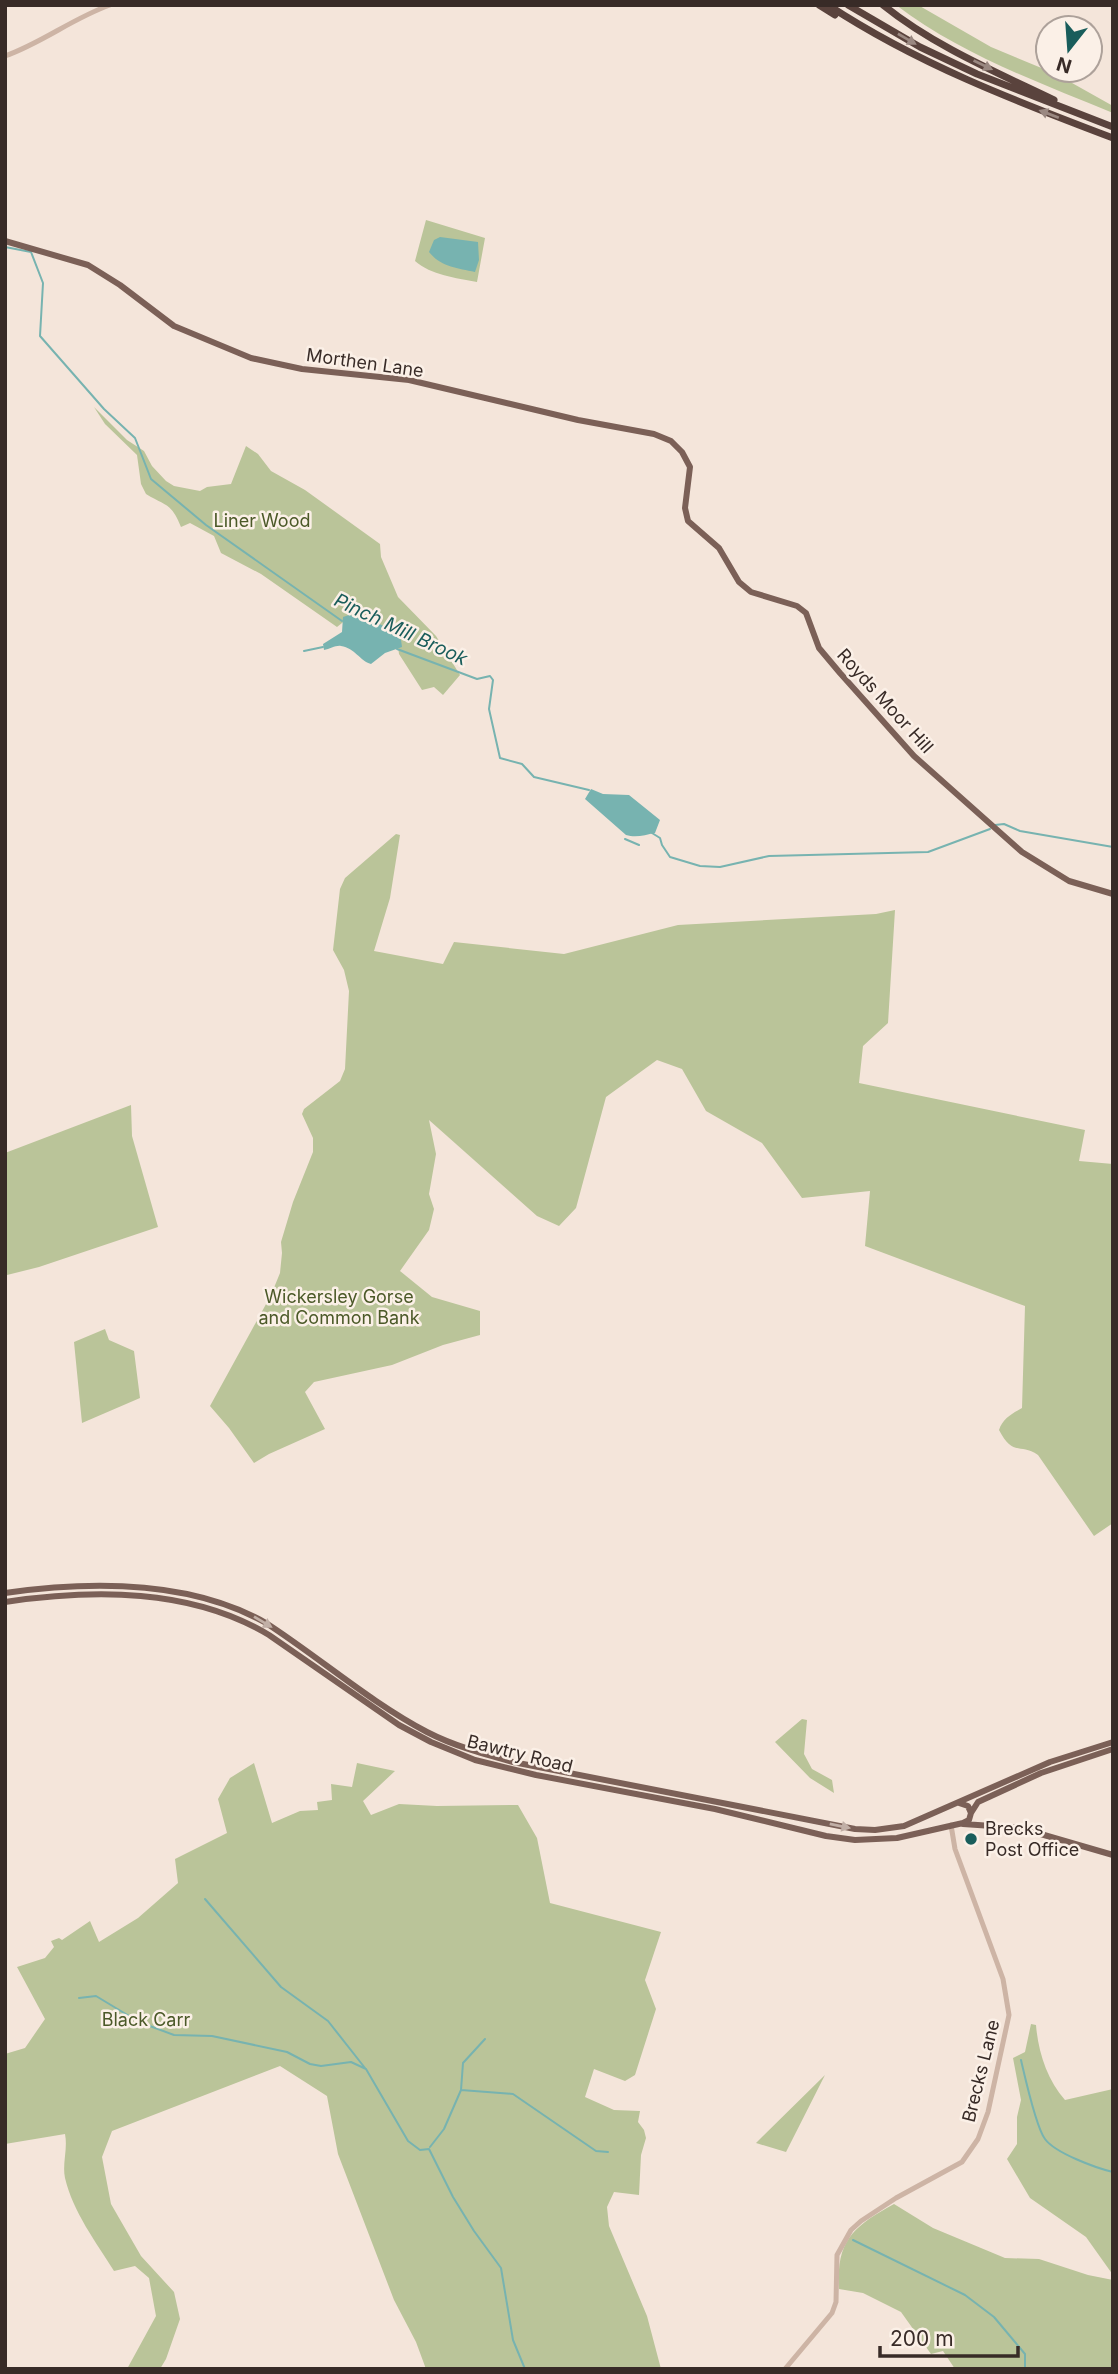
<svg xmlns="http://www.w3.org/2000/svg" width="1118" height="2374" font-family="Inter,sans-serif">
	<rect width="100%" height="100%" fill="#f4e5da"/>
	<!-- green -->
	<path fill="#bac499" d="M896 5H918L991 47 1056 74 1113 106V113C1038 82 960 54 896 5Z
		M426 220 485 238 477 282C456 278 431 275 415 261Z
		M94 407 127 440 144 451 152 466 166 481 174 486 200 491 207 487 231 484 246 446 258 454 271 471 305 490 380 544 381 557 398 597 436 636 460 675 443 695 434 687 422 690 399 654 397 639 347 619 337 627 261 574 221 553 214 536 190 523 181 527C171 502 165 506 146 494L141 484 137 455 105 424Z
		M396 834 400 835 390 898 374 951 443 964 454 942 564 954 678 925 876 914 895 910 888 1023 863 1046 859 1083 1085 1130 1079 1161 1113 1164V1523L1094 1536 1038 1455C1020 1443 1013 1457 999 1430 1003 1418 1012 1414 1022 1408L1025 1306 865 1246 870 1191 802 1198 762 1143 706 1111 682 1069 657 1060 606 1097 576 1208 559 1226 537 1216 429 1120 436 1154 429 1194 434 1209 429 1230 400 1271 432 1297 480 1311V1335L443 1345 392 1365 314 1382 305 1392 325 1429 269 1454 254 1463 229 1428 210 1406 271 1295 280 1273 282 1253 281 1242 293 1202 313 1152V1138L302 1114 304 1109 340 1081 345 1069 349 991 344 970 333 950 340 889 345 878Z
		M131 1105 132 1136 158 1227 39 1267 7 1275 5 1153Z
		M105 1329 109 1340 134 1351 140 1398 82 1423 74 1342Z
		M802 1719 807 1720 804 1754 812 1769 832 1780 834 1793 810 1778 775 1742Z
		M254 1763 272 1823 300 1811 318 1810 317 1802 332 1800 331 1784 352 1787 357 1763 395 1771 363 1801 371 1815 399 1804 437 1806 518 1805 537 1838 550 1903 661 1932 645 1980 656 2009 635 2075 625 2081 594 2069 585 2097 614 2110 640 2111 638 2122 644 2130 646 2138 641 2155 639 2195 614 2192 607 2207 609 2226 647 2316 661 2369H426L416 2342 394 2300 338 2154 327 2096 280 2066 112 2131 102 2157 111 2204 141 2256 174 2292 180 2319 166 2359 160 2369H127L156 2316 149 2278 135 2266 114 2271C96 2242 73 2212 65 2178 62 2164 68 2149 65 2134L5 2144V2054L25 2048 45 2019 17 1967 45 1958 54 1947 51 1941 59 1938 62 1940 90 1921 99 1942 138 1918 178 1883 175 1859 227 1833 218 1799 230 1778Z
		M1031 2024 1036 2025C1038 2051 1047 2080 1065 2100L1113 2089V2275L1086 2237 1030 2198 1007 2159 1017 2144V2117L1021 2100 1013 2058 1025 2052Z
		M825 2075 786 2152 756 2143Z
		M894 2204 933 2228 1005 2258 1039 2259 1088 2275 1113 2280V2369H955L943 2351 931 2354 901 2312 863 2293 839 2289C836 2240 854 2226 894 2204Z"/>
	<!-- water -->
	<path fill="#77b3b0" d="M440 237 478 242 479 260 475 272C457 268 441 267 429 252L434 240Z
		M349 615C370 617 386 625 401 640L402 647 385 653 371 664C360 661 355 648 341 646 336 645 330 649 324 650L323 644 342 632 343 617Z
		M591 789 603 794 629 795 660 820 655 833C645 835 636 838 626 835L585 799Z"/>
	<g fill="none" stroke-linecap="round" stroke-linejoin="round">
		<!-- stream -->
		<path stroke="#77b3b0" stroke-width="2" d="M5 247 31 252 43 283 40 336 104 409 135 438 151 479 206 525 342 621
			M397 649 477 679 490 676 493 680 489 709 500 758 522 764 534 777 589 790
			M304 651 323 647
			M995 825 1004 824 1020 831 1113 847
			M652 833 660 838 662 845 670 857 700 866 720 867 769 856 928 852 990 829
			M625 839 639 845
			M205 1899 281 1987 328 2021 365 2068
			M79 1998 96 1996 139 2022 174 2035 212 2036 287 2052 310 2064 321 2066 351 2062 366 2069 408 2141 420 2150 429 2149 453 2197 474 2231 501 2268 513 2340 525 2369
			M1021 2060C1025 2077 1036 2127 1045 2139 1055 2153 1096 2168 1113 2172
			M461 2090 513 2094 596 2151 608 2152
			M430 2147 444 2129 461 2090 463 2063 485 2039
			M853 2240 965 2295 994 2317 1025 2354V2369"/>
		<!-- minor -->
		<path stroke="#cdb4a5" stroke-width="5" d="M5 56C42 43 73 18 110 5
			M785 2369 832 2313 836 2302 837 2255 851 2230 861 2221 896 2198 962 2162 978 2139 988 2112 1009 2015 1003 1979 955 1849 951 1825"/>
		<!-- major -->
		<path stroke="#7b6057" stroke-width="6" d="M5 241 88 265 120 285 174 326 251 358 302 369 409 380 578 420 654 434 671 441 682 452 690 467 685 508 688 521 719 548 739 582 751 592 797 606 806 613 819 648 840 673 914 756 1022 852 1069 881 1113 894
			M5 1593C90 1581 190 1580 266 1623 320 1658 370 1702 427 1732 454 1746 484 1754 513 1762L855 1829 875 1830 904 1826 1050 1762 1113 1742
			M5 1602C93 1589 191 1588 269 1635L399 1725 431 1742 475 1760 536 1775 715 1809 826 1836 855 1840 897 1838 963 1823 969 1820 971 1813 968 1806 959 1803
			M971 1813 978 1802 1041 1773 1113 1749
			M963 1824 1020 1828 1113 1855"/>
		<!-- highway -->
		<path stroke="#5a433d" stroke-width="7" d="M819 5 835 15
			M828 5C916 63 1015 101 1113 138
			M848 5 920 47 977 74 1113 127
			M883 5C934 46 996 72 1054 100"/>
	</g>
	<!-- one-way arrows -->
	<defs><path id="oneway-solid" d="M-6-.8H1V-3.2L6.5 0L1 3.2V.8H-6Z" transform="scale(1.75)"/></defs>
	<g fill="#9a8881">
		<use href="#oneway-solid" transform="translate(907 39) rotate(30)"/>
		<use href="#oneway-solid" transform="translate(983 65) rotate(26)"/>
		<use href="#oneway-solid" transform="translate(1049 114) rotate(-159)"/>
	</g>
	<g fill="#c1afa6">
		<use href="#oneway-solid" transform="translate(263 1622) rotate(31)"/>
		<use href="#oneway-solid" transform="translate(840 1826) rotate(12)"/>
	</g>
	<!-- markers -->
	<circle fill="#195d5b" stroke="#fbf0e7" stroke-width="2.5" cx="971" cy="1839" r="7"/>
	<g text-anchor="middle" stroke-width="5" stroke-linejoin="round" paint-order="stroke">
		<!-- street labels -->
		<g font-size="18" fill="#382b27" stroke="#fbf0e7">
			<text transform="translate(365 363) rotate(8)" y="6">Morthen Lane</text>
			<text transform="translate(885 701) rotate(48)" y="6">Royds Moor Hill</text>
			<text transform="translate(520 1754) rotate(14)" y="6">Bawtry Road</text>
			<text transform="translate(981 2071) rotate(-76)" y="6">Brecks Lane</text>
		</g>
		<!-- park labels -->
		<g font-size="18" fill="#4b5928" stroke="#fbf0e7">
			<text x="262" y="527">Liner Wood</text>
			<text x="339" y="1303">Wickersley Gorse<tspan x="339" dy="21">and Common Bank</tspan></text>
			<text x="146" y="2026">Black Carr</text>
		</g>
		<!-- poi labels -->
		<g font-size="18" fill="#382b27" stroke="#fbf0e7" text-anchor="start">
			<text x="985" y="1835">Brecks<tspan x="985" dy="21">Post Office</tspan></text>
		</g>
		<!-- water labels -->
		<g font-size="19" font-style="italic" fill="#195d5b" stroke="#fbf0e7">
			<text transform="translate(401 629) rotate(25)" y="7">Pinch Mill Brook</text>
		</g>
	</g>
	<!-- border -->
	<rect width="1118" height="2374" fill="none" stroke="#382b27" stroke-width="14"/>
	<!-- north arrow -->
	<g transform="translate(1069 49) rotate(197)"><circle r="33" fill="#fbf0e7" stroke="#ada19a" stroke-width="2"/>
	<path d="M0-5L12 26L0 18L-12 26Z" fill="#195d5b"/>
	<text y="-10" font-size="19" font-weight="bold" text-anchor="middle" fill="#382b27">N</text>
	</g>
	<!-- scale -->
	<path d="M880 2346v10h138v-10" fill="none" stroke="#382b27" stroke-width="3.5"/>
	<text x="890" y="2346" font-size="21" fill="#382b27" stroke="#fbf0e7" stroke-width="5" paint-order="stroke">200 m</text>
</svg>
